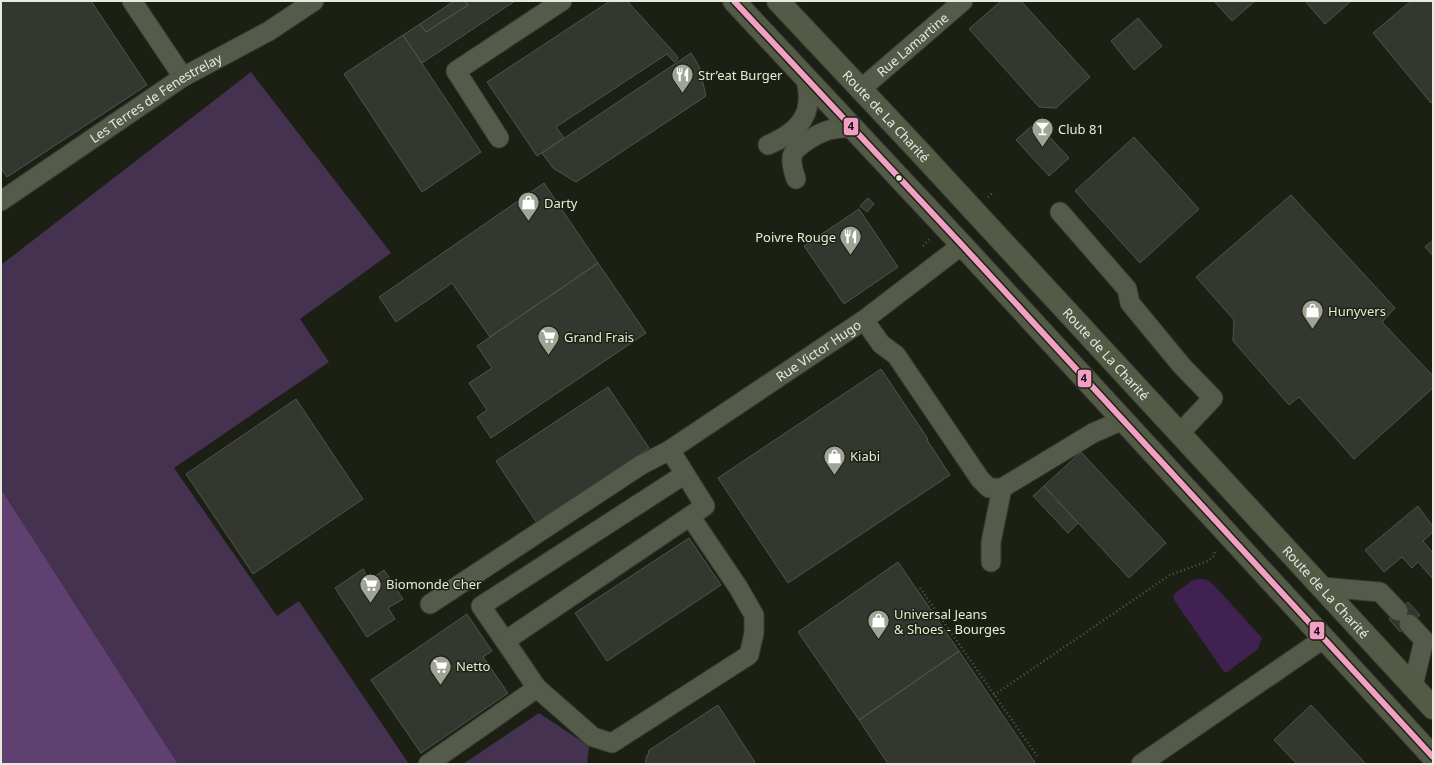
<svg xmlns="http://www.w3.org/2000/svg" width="1434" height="765" font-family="'Noto Sans',sans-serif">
	<rect width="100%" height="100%" fill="#1b1f14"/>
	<!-- green -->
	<path fill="#453251" d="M251 72 391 253 300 319 329 362 174 468 277 616 299 601 409 764H178L1 489V265Z
		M539 713 589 746 587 764H463Z"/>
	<!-- forest -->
	<path fill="#5f4071" d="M1 489 178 764H1Z"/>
	<!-- water -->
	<path fill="#412152" d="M1200 579 1208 580 1214 585 1262 638 1258 649 1227 672H1224L1174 600V594L1193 580Z"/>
	<!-- building -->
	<path fill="#34372f" stroke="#50544a" d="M1 1H91L147 85 7 177 1 168Z
		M454 1H465L468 5 426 32 420 24Z
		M465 1H515L422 63 403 35 420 24 426 32 468 5Z
		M610 1H627L678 57 677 60 674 62 667 54 556 127 564 138 537 156 487 82Z
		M1001 1H1021L1090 77 1056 108 1039 107 969 29Z
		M1214 1H1255L1232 21Z
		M1305 1H1351L1325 24Z
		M1411 1H1433V101L1431 103 1373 33Z
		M1138 18 1162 46 1134 70 1111 41Z
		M403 35 481 152 422 192 344 74Z
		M691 53 699 66 706 96 576 182 553 168 542 153Z
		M1036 122 1069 158 1049 176 1016 140Z
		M1134 137 1199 209 1140 263 1075 191Z
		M544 183 598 263 490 337 452 283 396 322 379 297Z
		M1291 195 1395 308 1382 322 1433 376V388L1354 459 1299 397 1289 405 1233 341 1234 320 1196 277Z
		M868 198 874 204 867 212 860 206Z
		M859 209 898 267 844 304 804 246Z
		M1433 240V256L1425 247Z
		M598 263 646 333 491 438 477 417 487 410 469 383 492 368 477 346Z
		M881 369 928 439 927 440 950 475 788 583 718 478Z
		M608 387 649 448 537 523 496 461Z
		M296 399 363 499 253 574 186 474Z
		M1081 452 1166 543 1129 578 1044 486Z
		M1044 486 1078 523 1068 533 1033 496Z
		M1418 506 1433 527V532L1423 541 1433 553V579L1418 562 1412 568 1402 557 1384 572 1365 550Z
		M689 538 721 585 607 661 575 613Z
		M898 562 959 651 859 720 798 632Z
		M363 569 369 580 384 570 403 599 388 608 395 619 367 637 335 588Z
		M1408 602 1420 615 1400 632 1389 619Z
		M467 614 492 651 483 657 508 693 421 753 371 680Z
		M959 651 1036 764H888L859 720Z
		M718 705 756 764H645L647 755 649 754 648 751Z
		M1311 705 1366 764H1297L1274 740Z"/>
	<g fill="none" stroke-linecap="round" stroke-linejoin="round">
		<defs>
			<g id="minor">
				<path d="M132 1 183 77"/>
				<path id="s1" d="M861 89 963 1"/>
				<path d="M499 138 456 71 562 1"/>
				<path d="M768 145C787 137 807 124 808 102 809 94 807 85 806 77"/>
				<path d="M796 179C794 173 791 165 792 157 794 146 819 133 829 130 837 128 844 128 851 127"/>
				<path id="s2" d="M1 201 183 77 269 31 314 1"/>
				<path d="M1060 212 1127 289 1130 303 1182 366 1213 398 1179 434"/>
				<path d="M864 320 881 344 896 355 980 479 989 488H1002L1093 433 1123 420"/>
				<path d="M670 450 705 506 505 641 481 606 685 474"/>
				<path d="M991 562V542L1002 488"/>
				<path d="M1322 587 1380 592 1398 611"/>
				<path id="s3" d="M430 604 641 465 670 450 864 320 962 245"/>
				<path d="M1409 624 1424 640 1413 686"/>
				<path d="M537 688 593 737 612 743 749 655 754 633V615L738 587 690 516"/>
				<path d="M428 764 537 688 505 641"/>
				<path d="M1141 764 1323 639"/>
			</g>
			<g id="major">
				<path d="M734 1 962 245 1433 757"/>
				<path id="s4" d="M778 1 918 150 1433 708"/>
			</g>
		</defs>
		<!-- minor casing -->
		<use href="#minor" stroke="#373b31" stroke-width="21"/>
		<!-- major casing -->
		<use href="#major" stroke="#373b31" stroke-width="24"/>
		<!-- path -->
		<path stroke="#555a4d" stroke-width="2.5" stroke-dasharray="1 3" stroke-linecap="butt" d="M988 197 994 192
			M923 246 930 238
			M920 588 1037 756
			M994 695 1170 575 1208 561 1214 556 1215 550"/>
		<!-- minor -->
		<use href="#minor" stroke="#555b4b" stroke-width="19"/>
		<!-- major -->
		<use href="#major" stroke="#535b47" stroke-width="22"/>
		<defs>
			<path id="bus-1" d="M734 1 962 245 1433 757"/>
		</defs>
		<!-- bus-1 casing -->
		<use href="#bus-1" stroke="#1c2410" stroke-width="9"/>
		<!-- bus-1 -->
		<use href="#bus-1" stroke="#f39fc5" stroke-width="6"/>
	</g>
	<!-- icons -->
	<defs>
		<symbol id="restaurant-pin" viewBox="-11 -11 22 30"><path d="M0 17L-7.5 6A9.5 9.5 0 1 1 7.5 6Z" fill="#9fa497" stroke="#1c2410"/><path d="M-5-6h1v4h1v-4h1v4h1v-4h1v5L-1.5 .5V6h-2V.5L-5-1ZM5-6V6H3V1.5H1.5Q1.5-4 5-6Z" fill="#fff"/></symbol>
		<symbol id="bar-pin" viewBox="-11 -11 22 30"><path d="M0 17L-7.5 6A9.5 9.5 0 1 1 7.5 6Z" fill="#9fa497" stroke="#1c2410"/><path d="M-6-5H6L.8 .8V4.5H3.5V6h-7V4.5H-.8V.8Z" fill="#fff"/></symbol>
		<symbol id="shop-pin" viewBox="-11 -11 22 30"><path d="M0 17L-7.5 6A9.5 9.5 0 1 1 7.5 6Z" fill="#9fa497" stroke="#1c2410"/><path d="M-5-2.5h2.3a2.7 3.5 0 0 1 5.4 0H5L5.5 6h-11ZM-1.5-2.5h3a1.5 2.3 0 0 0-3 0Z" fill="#fff"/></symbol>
		<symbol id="supermarket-pin" viewBox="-11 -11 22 30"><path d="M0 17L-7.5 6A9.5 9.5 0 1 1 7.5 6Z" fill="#9fa497" stroke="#1c2410"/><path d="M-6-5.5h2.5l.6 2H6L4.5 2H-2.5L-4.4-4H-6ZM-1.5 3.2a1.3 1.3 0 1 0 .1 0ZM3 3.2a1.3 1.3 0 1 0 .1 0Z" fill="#fff"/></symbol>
	</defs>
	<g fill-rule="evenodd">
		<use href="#restaurant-pin" x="670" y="62" width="25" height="34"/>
		<use href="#bar-pin" x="1030" y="116" width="25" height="34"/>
		<use href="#shop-pin" x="516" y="190" width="25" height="34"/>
		<use href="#restaurant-pin" x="838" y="224" width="25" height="34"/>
		<use href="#shop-pin" x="1300" y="298" width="25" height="34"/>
		<use href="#supermarket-pin" x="536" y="324" width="25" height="34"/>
		<use href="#shop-pin" x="822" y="444" width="25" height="34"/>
		<use href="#supermarket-pin" x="358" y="572" width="25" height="34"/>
		<use href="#shop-pin" x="866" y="608" width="25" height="34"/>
		<use href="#supermarket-pin" x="428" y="654" width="25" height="34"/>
	</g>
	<!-- markers -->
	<circle fill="#e6ebde" stroke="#1c2410" stroke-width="1.5" cx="899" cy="178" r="3.5"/>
	<g text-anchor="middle" stroke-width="3" stroke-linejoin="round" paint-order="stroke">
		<!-- street labels -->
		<g font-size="13" fill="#e6ebde" stroke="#1c2410">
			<text dy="5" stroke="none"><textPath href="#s1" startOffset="68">Rue Lamartine</textPath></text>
			<text dy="5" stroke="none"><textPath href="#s2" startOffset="186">Les Terres de Fenestrelay</textPath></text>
			<text dy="5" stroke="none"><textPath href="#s4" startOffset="158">Route de La Charité</textPath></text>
			<text dy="5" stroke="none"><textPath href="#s3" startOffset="464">Rue Victor Hugo</textPath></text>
			<text dy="5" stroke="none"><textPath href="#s4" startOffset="482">Route de La Charité</textPath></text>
			<text dy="5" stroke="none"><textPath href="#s4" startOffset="806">Route de La Charité</textPath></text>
		</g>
		<!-- poi labels -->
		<g font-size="13" fill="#e6ebde" stroke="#1c2410" text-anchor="start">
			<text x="698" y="80">Str’eat Burger</text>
			<text x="1058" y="134">Club 81</text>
			<text x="544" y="208">Darty</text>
			<text x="836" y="242" text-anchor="end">Poivre Rouge</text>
			<text x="1328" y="316">Hunyvers</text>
			<text x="564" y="342">Grand Frais</text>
			<text x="850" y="461">Kiabi</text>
			<text x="386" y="589">Biomonde Cher</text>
			<text x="894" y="619">Universal Jeans<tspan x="894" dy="15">&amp; Shoes - Bourges</tspan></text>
			<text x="456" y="671">Netto</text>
		</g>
	</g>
	<g stroke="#1c2410" stroke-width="1.5">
		<rect x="843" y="117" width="16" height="19" rx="4" fill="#f39fc5"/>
		<rect x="1077" y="369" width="15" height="19" rx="4" fill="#f39fc5"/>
		<rect x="1309" y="621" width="16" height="19" rx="4" fill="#f39fc5"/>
	</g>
	<g font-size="11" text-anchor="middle" font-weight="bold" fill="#111">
		<text x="851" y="130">4</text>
		<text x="1084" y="382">4</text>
		<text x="1317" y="635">4</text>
	</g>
	<!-- border -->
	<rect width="1434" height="765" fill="none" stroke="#e6ebde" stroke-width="4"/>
</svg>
